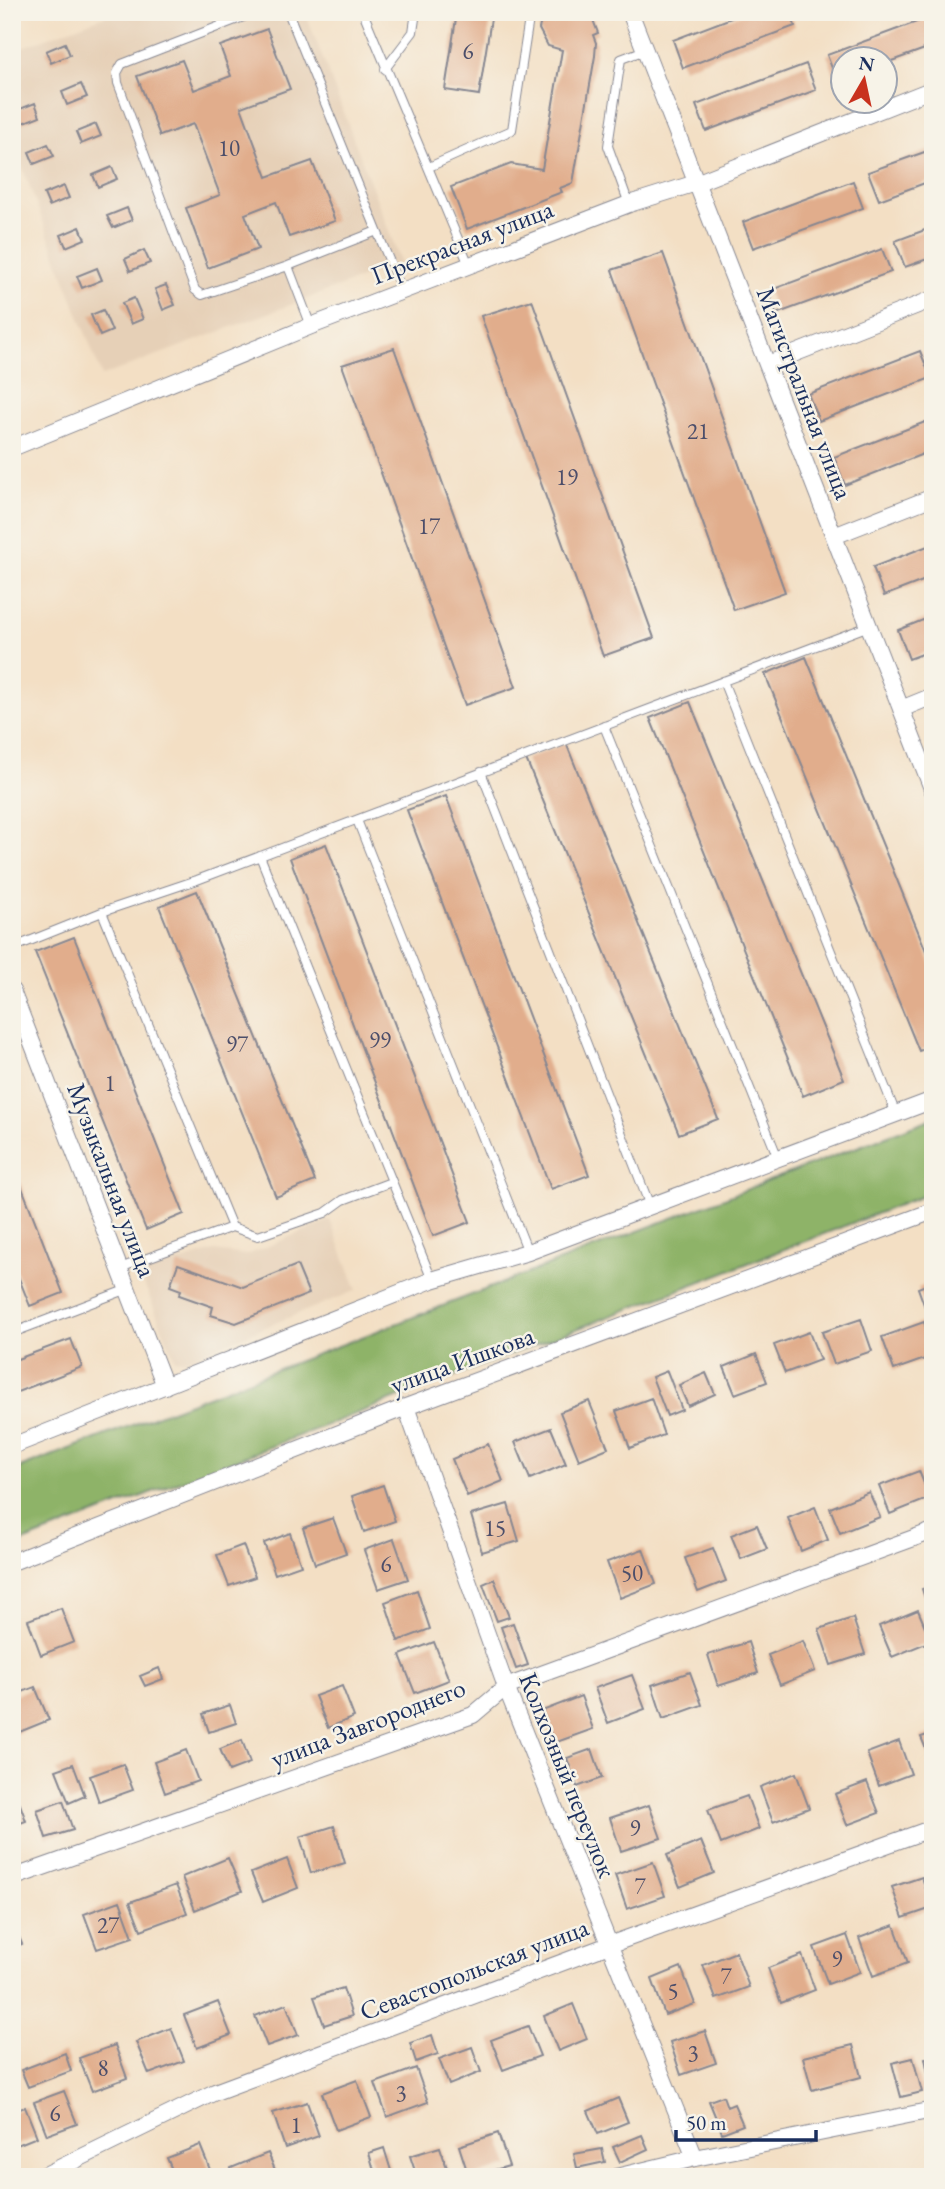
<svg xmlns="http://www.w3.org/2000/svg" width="945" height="2189" font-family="'EB Garamond',serif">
	<rect width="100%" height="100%" fill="#f7f3e8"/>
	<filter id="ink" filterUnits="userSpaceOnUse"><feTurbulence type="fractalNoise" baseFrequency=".0143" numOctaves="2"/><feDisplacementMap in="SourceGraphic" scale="14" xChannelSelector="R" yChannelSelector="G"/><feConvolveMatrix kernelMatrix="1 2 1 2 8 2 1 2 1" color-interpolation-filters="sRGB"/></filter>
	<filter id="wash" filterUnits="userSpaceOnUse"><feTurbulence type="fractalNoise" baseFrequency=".00686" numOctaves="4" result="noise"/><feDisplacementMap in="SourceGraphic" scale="28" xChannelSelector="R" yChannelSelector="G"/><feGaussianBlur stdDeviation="1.57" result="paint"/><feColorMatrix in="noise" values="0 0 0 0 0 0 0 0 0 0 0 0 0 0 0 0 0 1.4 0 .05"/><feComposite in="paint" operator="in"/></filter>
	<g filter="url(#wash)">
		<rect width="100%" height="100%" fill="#f3dfc4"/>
		<!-- built -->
		<path fill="#e6d0b7" d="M115 12H305L401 263 102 376 12 140V51Z
			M330 1220 357 1290 184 1360 175 1359 140 1274 214 1251 247 1255Z"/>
		<!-- forest -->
		<path fill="#8eb368" stroke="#547163" stroke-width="2" d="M933 1118V1192L12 1546V1471Z"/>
		<g id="blocks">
			<!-- building -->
			<path fill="#e1ad8c" d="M457 12H492L479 95 445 90Z
				M543 12H590L598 33 593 35 596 43 595 56 573 183 560 188 562 192 467 229 451 187 511 164 542 169 562 50 548 46 539 29Z
				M747 12H790L795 26 683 68 673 40Z
				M933 16V46L886 63V60H844V78L837 81 827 55Z
				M267 29 290 89 241 107 267 177 312 161 335 221 289 237 276 202 245 214 258 249 208 268 186 208 220 195 193 124 160 136 137 76 182 60 194 90 231 76 220 46Z
				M65 43 70 55 51 63 46 51Z
				M806 64 816 90 706 131 696 105Z
				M81 84 87 97 67 105 62 92Z
				M35 103 40 116 20 124 15 111Z
				M96 124 101 136 81 144 76 132Z
				M48 144 54 156 34 164 29 152Z
				M933 149V180L879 200 868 172Z
				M112 167 117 179 98 187 93 175Z
				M853 181 863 208 753 248 743 222Z
				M64 186 69 198 49 206 44 194Z
				M127 208 132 220 113 228 107 216Z
				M80 227 85 239 66 247 61 235Z
				M933 227V257L905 267 895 241Z
				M882 249 891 272 776 314 768 291Z
				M144 250 150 263 130 271 125 259Z
				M663 253 785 592 734 610 612 270Z
				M97 268 102 280 82 288 77 276Z
				M166 285 175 305 163 310 155 289Z
				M134 298 143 319 131 324 122 303Z
				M532 300 654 638 603 656 481 316Z
				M103 310 112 331 100 336 91 315Z
				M394 348 516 687 465 705 342 365Z
				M920 351 931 378 819 421 808 394Z
				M933 419V450L845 485 834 457Z
				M933 544V577L884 596 873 567Z
				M933 616V650L909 659 898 630Z
				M806 657 933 968V1046L919 1051 765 674Z
				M690 702 844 1079 803 1096 650 718Z
				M566 743 718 1119 679 1134 526 759Z
				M446 796 589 1175 551 1189 407 810Z
				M326 844 470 1222 433 1236 290 858Z
				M197 891 315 1181 276 1197 159 906Z
				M74 937 184 1214 146 1230 35 952Z
				M12 1162 63 1293 30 1306 12 1261Z
				M178 1264 243 1287 297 1265 309 1294 236 1323 211 1315 213 1307 179 1295 181 1290 170 1286Z
				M933 1282V1320L930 1321 918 1288Z
				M861 1319 872 1351 834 1364 822 1332Z
				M924 1322 933 1347V1356L894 1370 882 1337Z
				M809 1332 820 1360 785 1373 774 1345Z
				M71 1339 82 1367 12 1394V1361Z
				M756 1354 767 1382 735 1394 724 1367Z
				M667 1371 682 1410 667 1416 652 1377Z
				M706 1373 715 1394 688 1406 679 1385Z
				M651 1398 664 1435 630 1448 616 1411Z
				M589 1401 608 1448 579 1460 560 1412Z
				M551 1428 566 1464 530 1479 515 1442Z
				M488 1444 503 1481 467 1496 452 1459Z
				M919 1471 930 1498 890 1514 879 1486Z
				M383 1485 395 1521 364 1532 352 1496Z
				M869 1492 880 1517 840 1533 830 1508Z
				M508 1504 519 1541 482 1552 471 1515Z
				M815 1507 828 1540 801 1551 788 1518Z
				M333 1518 346 1553 315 1564 303 1528Z
				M757 1525 767 1549 741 1559 731 1535Z
				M290 1533 301 1565 275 1574 264 1543Z
				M394 1539 408 1579 378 1589 364 1550Z
				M243 1545 255 1577 229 1586 217 1555Z
				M713 1548 726 1581 698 1592 685 1558Z
				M643 1549 656 1584 620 1598 607 1562Z
				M494 1579 509 1617 497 1621 483 1584Z
				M933 1585V1617L932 1618 922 1589Z
				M417 1590 430 1629 398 1641 385 1602Z
				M61 1608 74 1642 41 1655 28 1620Z
				M918 1610 931 1641 892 1657 879 1626Z
				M853 1618 865 1654 831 1665 819 1629Z
				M513 1623 528 1665 516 1669 501 1627Z
				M803 1641 815 1671 780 1685 768 1655Z
				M434 1642 449 1680 415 1693 400 1655Z
				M748 1642 758 1673 718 1686 708 1655Z
				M159 1668 163 1679 145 1686 140 1676Z
				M690 1672 702 1705 663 1719 652 1685Z
				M632 1675 645 1709 608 1723 595 1688Z
				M342 1686 354 1717 328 1728 315 1696Z
				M35 1687 49 1720 12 1735V1696Z
				M581 1696 593 1729 554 1743 542 1711Z
				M230 1705 236 1723 209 1732 203 1714Z
				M933 1733V1766L921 1737Z
				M242 1740 250 1763 229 1771 220 1749Z
				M899 1741 911 1774 879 1786 867 1753Z
				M592 1749 602 1778 577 1787 567 1758Z
				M186 1750 198 1781 165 1793 154 1762Z
				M73 1764 85 1796 69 1803 56 1770Z
				M123 1764 133 1790 99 1802 90 1776Z
				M796 1773 809 1808 773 1822 760 1787Z
				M12 1782 26 1821 12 1826Z
				M867 1782 879 1813 847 1825 835 1794Z
				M747 1796 759 1829 721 1844 708 1810Z
				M63 1801 73 1830 46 1838 37 1810Z
				M649 1805 661 1838 621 1851 610 1818Z
				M334 1826 345 1863 311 1873 300 1837Z
				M701 1841 714 1873 680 1887 667 1855Z
				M228 1858 242 1891 195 1910 182 1877Z
				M287 1859 298 1888 263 1902 251 1873Z
				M653 1862 665 1896 627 1909 615 1875Z
				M922 1877 932 1908 903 1918 892 1887Z
				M176 1885 187 1913 141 1930 130 1902Z
				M120 1901 133 1937 97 1949 84 1914Z
				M12 1920 22 1944 12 1948Z
				M894 1925 908 1963 873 1976 859 1938Z
				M847 1935 860 1972 828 1984 814 1947Z
				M736 1952 749 1987 716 1999 703 1965Z
				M802 1955 815 1990 781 2003 768 1968Z
				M681 1967 695 2004 665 2015 652 1979Z
				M343 1988 352 2016 324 2025 314 1997Z
				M218 2002 231 2035 197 2048 184 2015Z
				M286 2004 298 2035 267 2046 255 2016Z
				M573 2004 587 2039 558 2051 544 2016Z
				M528 2026 540 2056 503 2070 491 2040Z
				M171 2028 184 2061 149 2074 136 2042Z
				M705 2031 716 2063 681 2075 670 2042Z
				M432 2035 438 2054 416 2062 410 2043Z
				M115 2045 127 2078 92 2091 79 2058Z
				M853 2045 861 2077 812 2090 803 2057Z
				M472 2047 481 2072 449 2085 439 2059Z
				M65 2053 71 2071 28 2087 21 2070Z
				M933 2057V2082L930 2083 925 2058Z
				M913 2058 922 2092 901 2097 892 2063Z
				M416 2068 428 2102 387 2117 375 2083Z
				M357 2080 371 2117 336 2130 322 2093Z
				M64 2091 77 2124 47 2135 34 2102Z
				M723 2096 727 2107 734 2104 743 2125 722 2133 709 2101Z
				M618 2098 628 2122 598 2134 588 2111Z
				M307 2102 319 2136 285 2148 273 2113Z
				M25 2107 37 2137 12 2147V2112Z
				M498 2133 509 2166 469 2177 459 2146Z
				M642 2135 648 2149 620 2162 613 2147Z
				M200 2145 213 2177H175L167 2158Z
				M440 2147 450 2177H417L410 2156Z
				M384 2148 393 2177H376L369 2153Z
				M602 2149 605 2162 577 2168 574 2154Z
				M268 2153 278 2177H234L231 2168Z"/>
		</g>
	</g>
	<g filter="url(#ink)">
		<use href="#blocks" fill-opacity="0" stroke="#878791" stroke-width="2"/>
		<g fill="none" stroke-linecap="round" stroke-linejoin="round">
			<defs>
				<path id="lane" d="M256 12 122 64 117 73 118 83 195 290 202 295 288 266 377 231 288 12
					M363 12 469 265
					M385 69 413 32 416 12
					M429 167 512 130 530 12
					M629 204 608 146 621 59 645 50
					M377 231 402 291
					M288 266 311 326
					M723 681 896 1114
					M604 726 778 1158
					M481 772 650 1206
					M357 820 528 1252
					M260 856 432 1280
					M102 912 197 880 869 626
					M12 948 102 912 232 1227
					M120 1268 232 1227 258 1236 325 1213 343 1200 391 1182
					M12 1333 128 1289"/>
				<path id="street" d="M630 12 933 791
					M768 364 933 299
					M12 448 311 326 629 204 696 183 933 89
					M834 536 933 497
					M901 709 933 696
					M12 991 165 1386
					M406 1407 506 1687 695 2158
					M12 1446 432 1280 528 1252 933 1100
					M12 1562 406 1407 933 1211
					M12 1878 473 1715 506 1687 933 1531
					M41 2177 215 2092 609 1945 933 1828
					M616 2177 695 2158 933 2110"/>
			</defs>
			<!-- lane casing -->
			<use href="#lane" stroke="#878791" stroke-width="10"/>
			<!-- street casing -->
			<use href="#street" stroke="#878791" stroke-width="18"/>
			<!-- lane -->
			<use href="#lane" stroke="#fff" stroke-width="8"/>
			<!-- street -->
			<use href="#street" stroke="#fff" stroke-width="16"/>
		</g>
	</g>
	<g text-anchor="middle" stroke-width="5" stroke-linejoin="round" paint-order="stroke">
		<!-- number labels -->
		<g font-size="23" fill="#4c4e6a">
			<text x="468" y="59">6</text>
			<text x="229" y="156">10</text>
			<text x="698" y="439">21</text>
			<text x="567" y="485">19</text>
			<text x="429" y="534">17</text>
			<text x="380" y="1048">99</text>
			<text x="237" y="1052">97</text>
			<text x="110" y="1091">1</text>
			<text x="495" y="1536">15</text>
			<text x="386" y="1572">6</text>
			<text x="632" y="1581">50</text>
			<text x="635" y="1836">9</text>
			<text x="640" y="1894">7</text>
			<text x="108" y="1933">27</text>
			<text x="837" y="1967">9</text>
			<text x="726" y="1984">7</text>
			<text x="673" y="1999">5</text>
			<text x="693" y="2061">3</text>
			<text x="103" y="2076">8</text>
			<text x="401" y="2101">3</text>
			<text x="55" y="2121">6</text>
			<text x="296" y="2133">1</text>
		</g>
		<!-- street labels -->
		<g font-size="26" fill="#1b2f5e" stroke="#f7f3e8">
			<text transform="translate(462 242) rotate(-21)" y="9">Прекрасная улица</text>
			<text transform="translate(805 393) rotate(69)" y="9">Магистральная улица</text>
			<text transform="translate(112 1180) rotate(69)" y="9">Музыкальная улица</text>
			<text transform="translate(462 1360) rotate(-20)" y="9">улица Ишкова</text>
			<text transform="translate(368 1723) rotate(-21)" y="9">улица Завгороднего</text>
			<text transform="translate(568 1775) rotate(68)" y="9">Колхозный переулок</text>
			<text transform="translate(474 1969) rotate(-21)" y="9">Севастопольская улица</text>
		</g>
	</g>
	<!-- margin -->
	<rect width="945" height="2189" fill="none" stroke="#f7f3e8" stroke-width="42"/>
	<!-- north arrow -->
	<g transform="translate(864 80) rotate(9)"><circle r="33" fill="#f7f3e8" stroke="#9fa5b1" stroke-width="2"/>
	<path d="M0-5L12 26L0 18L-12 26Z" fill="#c8321e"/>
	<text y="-10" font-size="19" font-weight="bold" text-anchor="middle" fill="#1b2f5e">N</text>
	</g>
	<!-- scale -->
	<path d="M676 2130v10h140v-10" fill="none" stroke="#1b2f5e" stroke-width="3.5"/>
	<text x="686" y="2130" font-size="21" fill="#1b2f5e" stroke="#f7f3e8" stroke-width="5" paint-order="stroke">50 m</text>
</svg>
